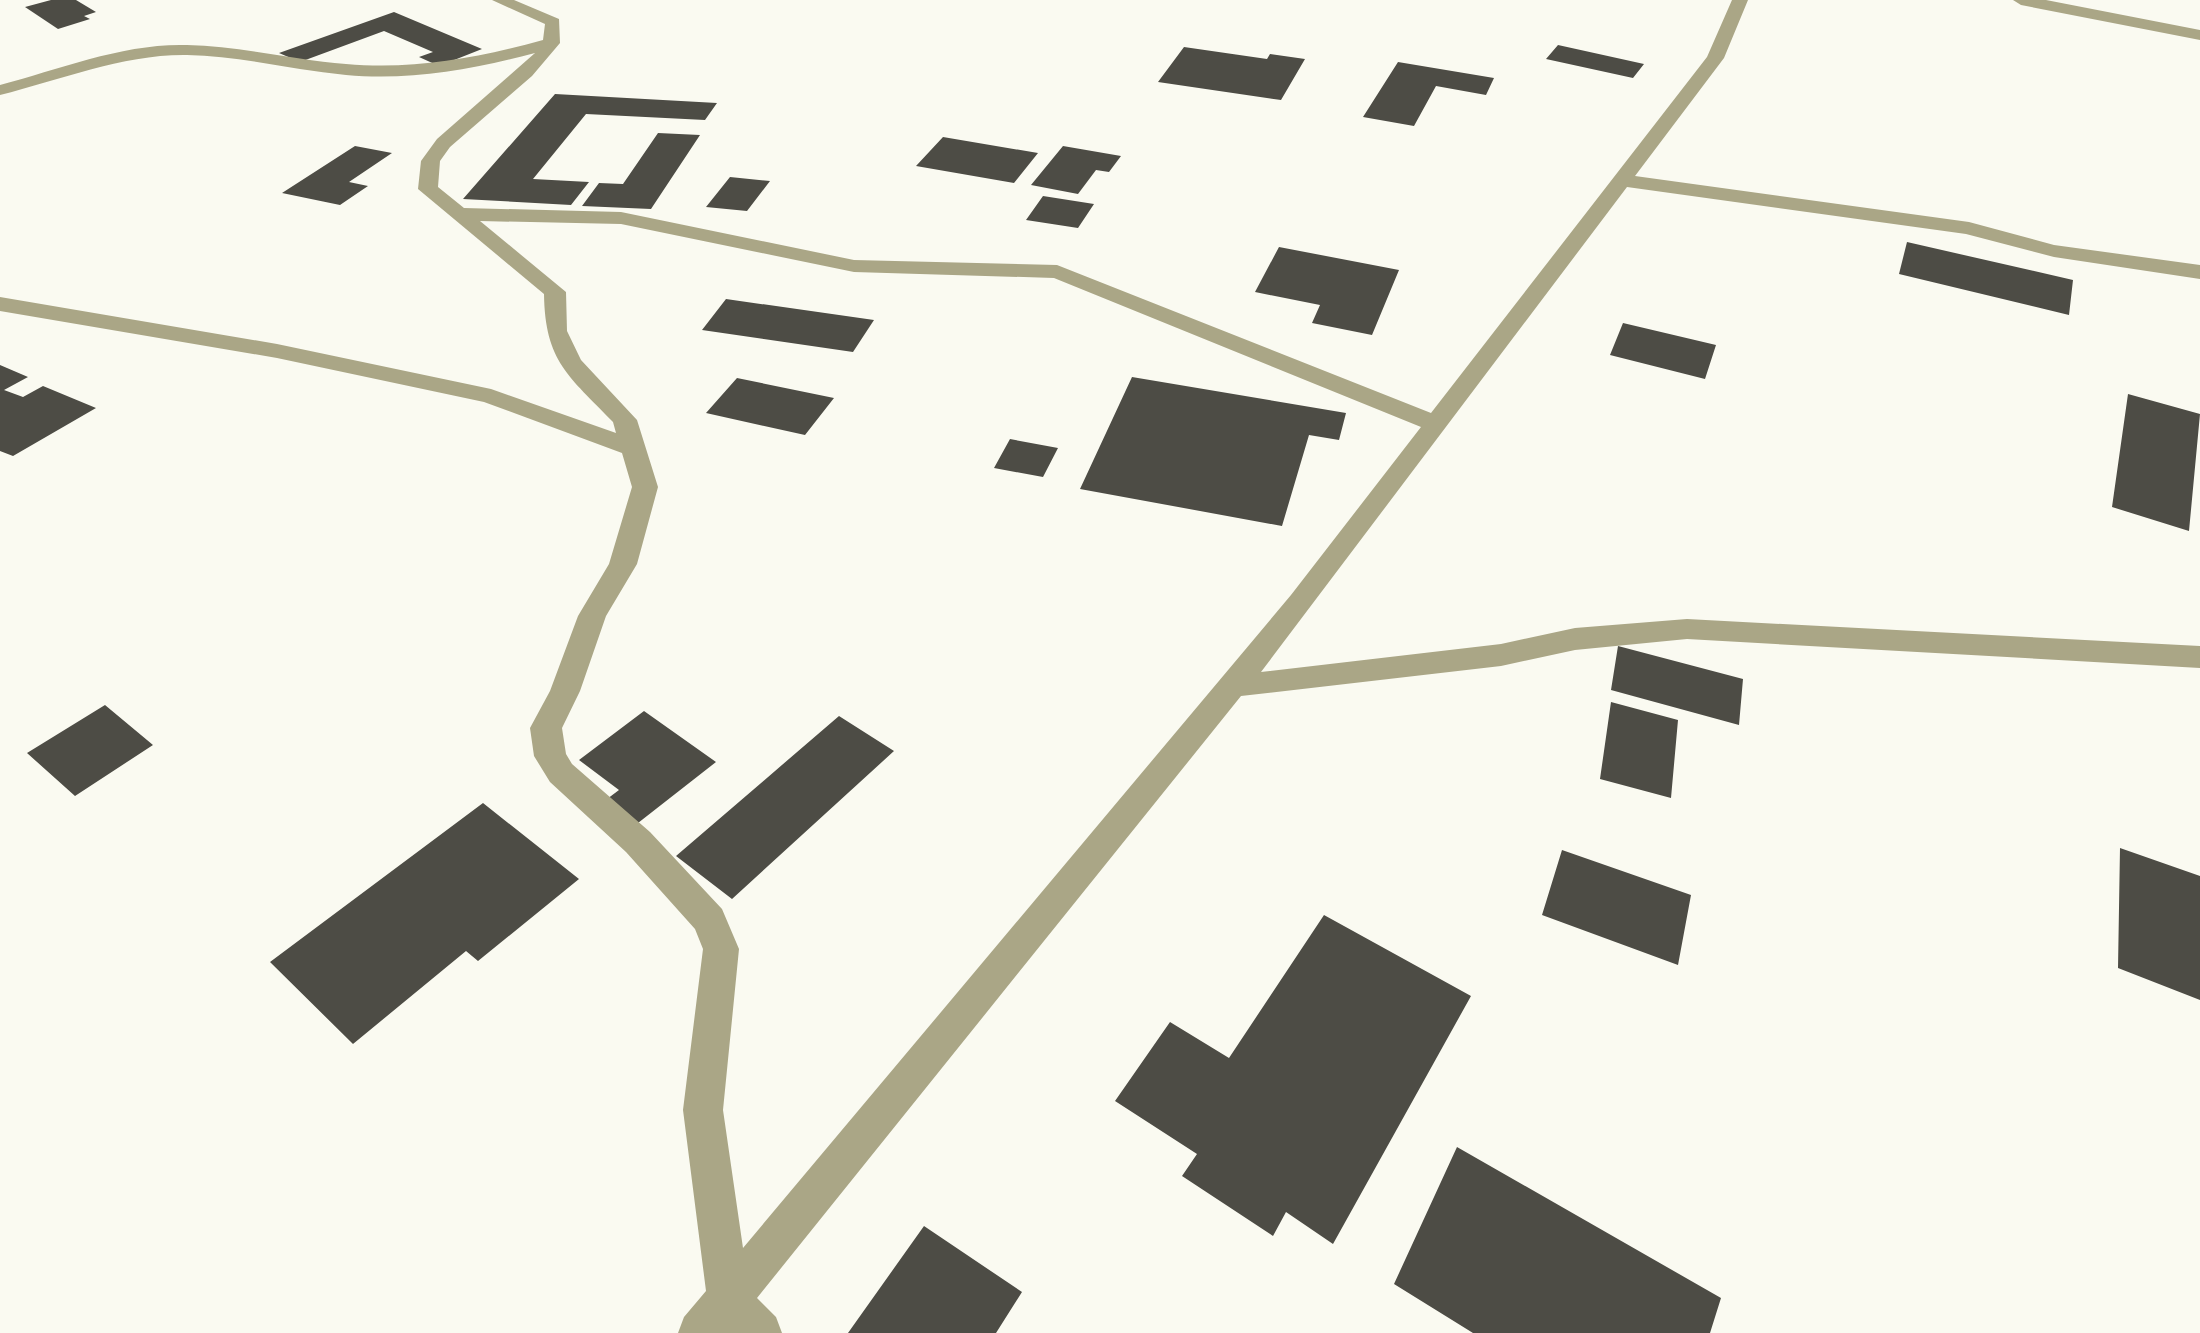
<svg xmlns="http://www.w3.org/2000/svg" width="2200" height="1333" font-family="Montserrat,sans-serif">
	<rect width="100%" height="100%" fill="#fafaf1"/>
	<!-- building -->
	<path fill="#4d4c45" d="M51 0H76L96 12 84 16 90 19 58 29 25 7Z
		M394 12 482 49 439 66 419 57 433 52 384 31 300 62 279 53Z
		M1558 45 1644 64 1633 78 1546 59Z
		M1184 47 1267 59 1270 54 1305 59 1281 100 1158 82Z
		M1398 62 1494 78 1486 95 1436 86 1414 126 1363 117Z
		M555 94 717 103 705 120 586 114 533 179 589 182 571 205 463 199Z
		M658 133 700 135 651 209 582 206 599 183 623 184Z
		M943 137 1038 153 1014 183 916 166Z
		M355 146 392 153 349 182 368 186 340 205 282 193Z
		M1063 146 1121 156 1109 172 1096 170 1078 194 1031 185Z
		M730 177 770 181 747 211 706 207Z
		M1043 196 1094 204 1078 228 1026 220Z
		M1907 242 2073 280 2069 315 1899 274Z
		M1279 247 1399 270 1372 335 1312 323 1320 305 1255 292Z
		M726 299 874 320 853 352 702 330Z
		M1623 323 1716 345 1705 379 1610 355Z
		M0 365 28 377 4 390 23 397 43 386 96 408 13 456 0 451Z
		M1132 377 1346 413 1339 440 1309 435 1282 526 1080 489Z
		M737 378 834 398 805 435 706 413Z
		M2128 394 2200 414 2189 531 2112 507Z
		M1010 439 1058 448 1043 477 994 468Z
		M1618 646 1743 679 1739 725 1611 690Z
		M1611 702 1678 720 1671 798 1600 779Z
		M105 705 153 745 75 796 27 753Z
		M644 711 716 762 638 823 607 799 619 790 579 760Z
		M839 716 894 751 732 899 676 856Z
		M483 803 579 879 478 961 466 951 353 1044 270 962Z
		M2120 848 2200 876V1000L2118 968Z
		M1562 850 1691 895 1678 965 1542 915Z
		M1324 915 1471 996 1333 1244 1286 1212 1273 1236 1182 1176 1197 1154 1115 1101 1170 1022 1229 1058Z
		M1457 1147 1721 1298 1710 1333H1473L1394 1284Z
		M924 1226 1022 1292 996 1333H848Z"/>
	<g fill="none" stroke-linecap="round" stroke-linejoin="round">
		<!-- minor -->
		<path fill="#aaa686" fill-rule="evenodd" d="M492 0H514L559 19 560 43 532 76 450 147 440 161 438 187 464 208 621 212 854 260 1057 265 1431 413 1707 57 1732 0H1748L1724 58 1635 176 1969 222 2054 245 2200 265V279L2054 257 1966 234 1627 187 1261 672 1501 644 1575 628 1687 619 2200 646V668L1687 639 1575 650 1501 666 1241 696 757 1298 776 1317 782 1333H678L684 1317 706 1291 683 1110 703 949 695 929 626 852 550 782 534 756 530 728 550 691 578 616 609 564 632 487 622 453 484 402 277 358 0 311V297L277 344 491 389 616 433 613 422C569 376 545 362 544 294L418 189 421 161 437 139 535 53C473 69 411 81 346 75 293 70 240 56 187 55 124 54 60 80 0 95V85C60 69 124 43 187 45 240 46 293 60 346 64 414 70 478 58 543 40L545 24ZM480 221 621 224 854 272 1054 278 1421 427 1291 595 743 1248 723 1110 739 949 722 909 650 832 572 764 566 754 562 728 580 691 606 616 637 564 658 487 637 420 581 360 567 331 566 292Z
			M2013 0H2046L2200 30V40L2021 5Z"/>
	</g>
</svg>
